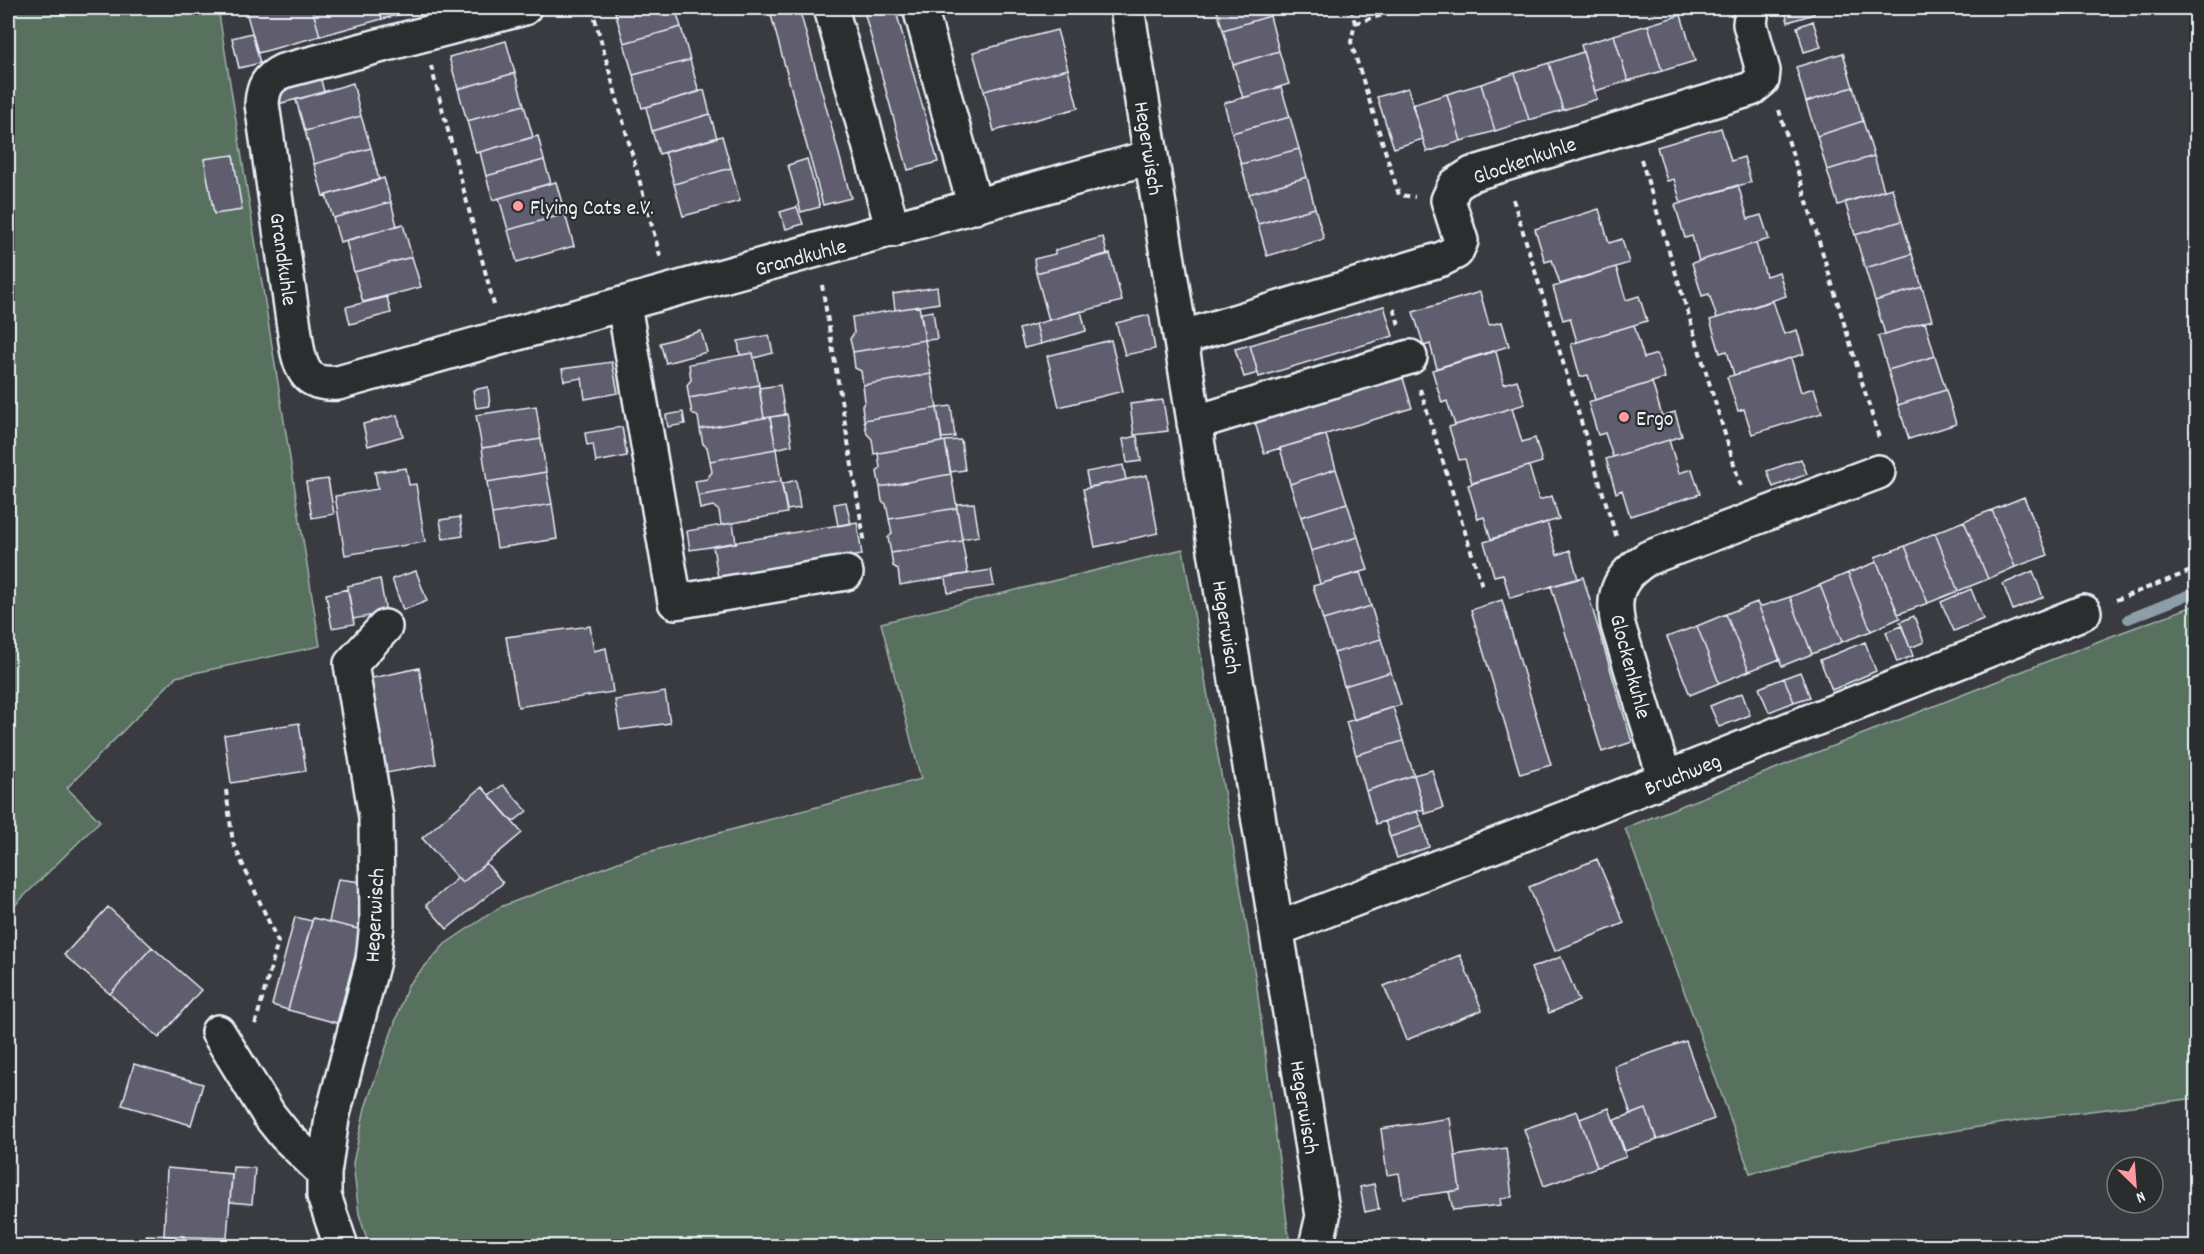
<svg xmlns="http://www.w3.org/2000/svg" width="2204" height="1254" font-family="Dekko,sans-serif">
	<rect width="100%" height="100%" fill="#3a3b41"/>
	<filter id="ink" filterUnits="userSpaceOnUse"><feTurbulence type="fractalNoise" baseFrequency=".0167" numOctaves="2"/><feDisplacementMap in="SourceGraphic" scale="12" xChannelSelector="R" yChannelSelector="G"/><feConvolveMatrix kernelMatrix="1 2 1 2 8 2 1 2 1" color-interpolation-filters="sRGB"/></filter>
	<g filter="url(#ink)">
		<!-- green -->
		<path fill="#58715f" stroke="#a0b1ac" stroke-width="1.5" d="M8 8H218L320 646 176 677 67 788 100 821 8 912Z
			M1183 549 1256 981 1290 1246H369L359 1214 353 1163 365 1108 408 985 445 944 500 907 637 855 921 779 881 623Z
			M2196 605V1098L2042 1117 1883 1142 1750 1173 1625 828 2109 637Z"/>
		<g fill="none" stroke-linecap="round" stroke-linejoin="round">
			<!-- stream -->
			<path stroke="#8e9ea9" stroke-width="10" d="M2128 619 2196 592"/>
		</g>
		<!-- building -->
		<path fill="#5e5d6e" stroke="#e8f1f8" stroke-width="1.5" d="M245 8H312L320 36 258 53Z
			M312 8H379L382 19 320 36Z
			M379 8H424L382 19Z
			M631 8H675L681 27 624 43 615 12Z
			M769 8H799L851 198 823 205Z
			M863 8H895L938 162 908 170Z
			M1216 8H1268L1270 16 1223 30Z
			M1784 8H1812L1814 14 1788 22Z
			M1681 15 1695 61 1662 71 1648 25Z
			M1270 16 1279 51 1233 65 1223 30Z
			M1813 21 1821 47 1804 52 1797 27Z
			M1648 25 1662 71 1628 81 1614 35Z
			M681 27 690 60 633 75 624 43Z
			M1057 30 1068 69 984 91 973 52Z
			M252 33 260 63 239 68 232 38Z
			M1614 35 1628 81 1595 91 1581 45Z
			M506 41 515 73 458 89 449 57Z
			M1279 51 1289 84 1243 98 1233 65Z
			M1583 52 1597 99 1563 110 1549 63Z
			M1843 53 1853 87 1806 102 1796 67Z
			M690 60 699 92 642 108 633 75Z
			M1549 63 1563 110 1529 120 1515 73Z
			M1068 69 1078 108 994 131 984 91Z
			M515 73 524 105 467 121 458 89Z
			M1515 73 1529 120 1495 131 1481 84Z
			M320 76 324 92 278 104 277 96 284 87Z
			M353 83 361 116 305 131 296 100Z
			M1481 84 1495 131 1461 141 1447 94Z
			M1281 87 1290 117 1232 133 1224 103Z
			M1853 87 1863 121 1817 136 1806 102Z
			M1408 88 1423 139 1394 148 1377 97Z
			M704 90 710 114 652 131 646 107Z
			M1447 94 1461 141 1427 152 1412 105Z
			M524 105 533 137 476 153 467 121Z
			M710 114 717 138 659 154 652 131Z
			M361 116 371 148 314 164 305 131Z
			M1290 117 1299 149 1241 164 1232 133Z
			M1863 121 1874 156 1827 170 1817 136Z
			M1721 128 1731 161 1744 157 1751 182 1681 203 1674 179 1667 181 1657 147Z
			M538 136 544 160 486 176 480 152Z
			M722 136 731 168 674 184 665 152Z
			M371 148 379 180 323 196 314 164Z
			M1299 149 1307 177 1249 194 1241 164Z
			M233 155 242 210 214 214 204 159Z
			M1874 156 1884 190 1838 205 1827 170Z
			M807 159 820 207 801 212 788 165Z
			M544 160 551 183 493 200 486 176Z
			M731 168 740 201 683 216 674 184Z
			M1307 177 1315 208 1258 224 1249 194Z
			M384 178 391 202 333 218 326 195Z
			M556 182 565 214 508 230 499 198Z
			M1738 185 1748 219 1761 215 1769 239 1699 261 1692 236 1685 238 1675 205Z
			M1892 188 1902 221 1855 235 1845 202Z
			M391 202 397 226 340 242 333 218Z
			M797 207 803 224 786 229 780 212Z
			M1315 208 1324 239 1267 256 1258 224Z
			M1599 209 1609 243 1622 239 1629 263 1560 284 1552 260 1545 262 1535 229Z
			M565 214 574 246 517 262 508 230Z
			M1902 221 1912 254 1865 268 1855 235Z
			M403 224 412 257 354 272 346 241Z
			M1103 237 1107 254 1036 273 1034 259 1055 254V250Z
			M1756 243 1766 276 1779 272 1786 296 1717 318 1709 294 1702 296 1692 263Z
			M1110 254 1122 301 1049 320 1036 273Z
			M1912 254 1922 287 1875 301 1865 268Z
			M412 257 421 287 363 302 354 272Z
			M1616 267 1626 300 1639 296 1647 321 1577 342 1570 318 1563 320 1553 287Z
			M937 287 939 303 895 310 893 294Z
			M1922 287 1932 320 1885 334 1875 301Z
			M1480 292 1489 325 1502 322 1509 346 1437 368 1430 344 1424 346 1413 312Z
			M387 297 391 313 350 324 346 307Z
			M1773 301 1784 334 1797 330 1804 354 1734 375 1727 351 1720 353 1710 320Z
			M919 306 925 340 853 352 850 339 854 333 852 317Z
			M1384 306 1393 336 1259 377 1250 345Z
			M933 311 937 339 925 340 921 313Z
			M1081 311 1086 331 1041 344 1036 324Z
			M1149 315 1155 349 1125 355 1116 323Z
			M1925 322 1935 356 1888 370 1878 336Z
			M1036 324 1041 344 1024 348 1019 329Z
			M1634 325 1644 358 1657 354 1665 378 1595 400 1588 375 1580 377 1571 344Z
			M701 331 707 352 666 363 660 343Z
			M769 335 773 353 754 358 753 353 740 355 738 341Z
			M925 340 931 374 863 385 861 371 855 368 853 352Z
			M1111 340 1123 391 1059 407 1047 356Z
			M1250 345 1258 373 1244 377 1235 349Z
			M1496 351 1504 384 1517 380 1525 404 1455 425 1447 401 1442 403 1432 370Z
			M753 353 759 385 689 398 687 385 691 380 689 364Z
			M1935 356 1946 390 1898 405 1888 370Z
			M1791 358 1801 392 1814 388 1822 413 1752 434 1744 409 1738 411 1727 377Z
			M612 362 618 393 585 399 582 378 564 381 562 369Z
			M931 374 937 408 864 420 862 406 865 401 863 385Z
			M1403 378 1412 408 1264 453 1255 422Z
			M1652 382 1662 416 1675 412 1682 436 1613 457 1605 433 1598 435 1588 402Z
			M759 385 764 418 700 429 698 417 692 413 689 398Z
			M780 385 785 415 764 418 759 388Z
			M488 387 490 406 476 408 473 390Z
			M1946 390 1956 424 1909 439 1898 405Z
			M1163 400 1168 431 1134 435 1130 404Z
			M536 406 541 439 482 448 476 415Z
			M951 406 955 437 942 438 937 408Z
			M937 408 942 442 874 454 872 439 867 434 864 420Z
			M1512 408 1522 442 1535 438 1542 462 1472 483 1465 459 1459 460 1449 427Z
			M683 412 685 424 668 427 666 415Z
			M787 414 792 445 776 449 770 417Z
			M397 415 403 436 368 446 363 424Z
			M770 417 776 449 710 461 707 447 703 444 700 429Z
			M622 427 627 456 596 462 593 444 587 445 585 433Z
			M1326 435 1336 469 1290 484 1280 448Z
			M1137 436 1141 461 1127 463 1123 439Z
			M541 439 546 472 487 482 482 448Z
			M961 440 965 470 950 472 945 441Z
			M1669 440 1679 473 1692 469 1700 494 1630 516 1622 490 1616 493 1606 459Z
			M945 441 951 474 880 487 877 472 880 468 878 453Z
			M776 449 781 481 698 496 695 481 707 479 709 476 712 472 710 461Z
			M1801 459 1807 474 1773 487 1767 471Z
			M1123 465 1126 480 1089 487 1086 472Z
			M1529 466 1539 500 1552 496 1559 519 1491 539 1484 517 1478 519 1468 485Z
			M406 468 409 485 416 484 425 542 345 555 335 496 378 489 375 472Z
			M1336 469 1347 503 1301 517 1290 484Z
			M546 472 552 504 492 514 487 482Z
			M951 474 957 508 889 519 886 504 882 501 880 487Z
			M1147 475 1158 533 1095 547 1083 489Z
			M328 479 334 514 312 518 306 482Z
			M796 480 800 508 787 510 782 484Z
			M781 481 787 513 721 525 719 511 713 506 700 509 698 496Z
			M2024 497 2048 555 2015 567 1992 510Z
			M846 502 851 524 838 526 834 504Z
			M974 503 979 536 962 539 956 504Z
			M1347 503 1358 537 1311 551 1301 517Z
			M552 504 557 539 497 548 492 514Z
			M957 508 962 541 891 553 888 538 892 533 889 519Z
			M1992 510 2015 567 1988 579 1964 521Z
			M460 517 463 536 443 539 440 520Z
			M1964 521 1988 579 1958 591 1935 533Z
			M857 522 862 555 718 578 713 546Z
			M1547 522 1557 555 1570 550 1578 579 1510 598 1503 574 1494 576 1484 542Z
			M733 523 736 543 690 550 687 531Z
			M1935 533 1958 591 1928 603 1905 546Z
			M1358 537 1368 570 1320 584 1311 551Z
			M962 541 968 574 900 585 898 569 893 566 891 553Z
			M1905 546 1928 603 1898 614 1875 557Z
			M1877 562 1900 618 1871 631 1848 573Z
			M991 570 994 586 948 593 946 577Z
			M416 571 427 601 403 610 392 579Z
			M2033 571 2043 597 2013 610 2003 584Z
			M1360 572 1371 606 1323 620 1313 586Z
			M1848 573 1871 631 1842 642 1820 585Z
			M1583 577 1632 742 1602 752 1551 586Z
			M380 579 386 613 353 619 347 586Z
			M1820 585 1842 642 1812 654 1790 597Z
			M348 589 354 624 332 628 326 594Z
			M1971 589 1983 619 1954 631 1941 602Z
			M1790 597 1812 654 1782 666 1759 607Z
			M1502 600 1551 765 1520 774 1471 610Z
			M1757 602 1780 659 1749 671 1726 614Z
			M1371 606 1381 639 1334 653 1323 620Z
			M1726 614 1749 671 1719 683 1697 626Z
			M1914 616 1924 642 1910 648 1900 622Z
			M590 626 594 651 606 648 613 692 518 707 506 637Z
			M1697 626 1719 683 1690 695 1667 637Z
			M1902 626 1913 656 1897 662 1886 632Z
			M1381 639 1391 672 1344 686 1334 653Z
			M1865 642 1876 671 1832 690 1820 660Z
			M419 668 436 764 381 774 363 680Z
			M1391 672 1401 705 1354 720 1344 686Z
			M1800 672 1810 697 1794 702 1784 678Z
			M1784 678 1794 702 1769 712 1759 688Z
			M665 692 670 723 620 730 615 700Z
			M1742 693 1750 715 1719 727 1710 706Z
			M1393 707 1403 741 1356 755 1346 722Z
			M299 723 306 771 231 783 224 735Z
			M1403 741 1414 775 1366 791 1356 755Z
			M1432 770 1443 808 1425 814 1414 775Z
			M1414 775 1424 809 1376 824 1366 791Z
			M503 785 527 811 513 822 489 795Z
			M482 787 522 833 462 883 422 838Z
			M1417 811 1423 826 1390 837 1385 821Z
			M1423 826 1429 847 1397 858 1390 837Z
			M1597 859 1624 923 1555 951 1529 887Z
			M486 863 503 883 447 929 426 905 458 878 462 883Z
			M338 879 369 883 362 930 329 922Z
			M108 907 152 947 110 994 64 955Z
			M295 917 312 921 288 1010 272 1005Z
			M313 918 362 930 337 1023 288 1010Z
			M152 947 201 990 159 1038 110 994Z
			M1460 955 1482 1010 1406 1040 1384 986Z
			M1561 957 1579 1001 1549 1013 1531 968Z
			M1686 1041 1714 1119 1657 1140 1646 1109 1631 1114 1614 1066Z
			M134 1064 203 1084 191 1125 122 1105Z
			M1609 1108 1626 1157 1597 1167 1580 1119Z
			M1646 1109 1657 1140 1625 1151 1614 1120Z
			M1577 1111 1597 1167 1544 1186 1524 1129Z
			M1450 1118 1460 1190 1403 1198 1399 1173 1387 1175 1381 1129Z
			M1506 1148 1512 1197 1500 1199 1501 1205 1453 1210 1449 1192 1460 1190 1455 1156Z
			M233 1167 255 1168 252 1204 230 1202Z
			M167 1168 232 1174 227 1238 164 1236Z
			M1374 1184 1379 1209 1365 1212 1360 1187Z
			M146 1235 184 1236V1246H152Z"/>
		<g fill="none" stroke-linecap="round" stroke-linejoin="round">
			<defs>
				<path id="minor" d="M524 8 283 71C268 78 263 87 262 104L297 348C302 375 310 385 338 383L1151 157
					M831 8 893 230
					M920 8 975 207
					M1127 8 1323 1216 1316 1246
					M624 305 675 602 846 573
					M1181 338 1442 259 1456 252 1461 241 1448 200 1455 185 1472 174 1751 89 1762 80 1763 71 1750 24 1752 8
					M1194 423 1410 357
					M1665 779 1618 625C1611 593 1620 575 1648 558L1878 472
					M1277 929 1589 809 2084 612
					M218 1032 269 1115 285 1135 324 1173
					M341 1246 324 1196V1173L332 1118 373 961 377 923 376 817 351 664 385 627"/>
			</defs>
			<!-- minor casing -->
			<use href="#minor" stroke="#e8f1f8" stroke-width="38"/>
			<!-- path -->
			<path stroke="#e8f1f8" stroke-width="4" stroke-dasharray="6 4.5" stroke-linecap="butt" d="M592 8 661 259
				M1351 8 1355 23 1351 42 1399 195 1415 197
				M1355 23 1407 8
				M431 66 494 305
				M1779 110 1879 438
				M1641 159 1741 487
				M1513 199 1617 539
				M822 285 865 544
				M1394 309 1399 325
				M1420 389 1483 589
				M2116 600 2196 569
				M226 790 233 843 278 942 255 1025"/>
			<!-- minor -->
			<use href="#minor" stroke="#2a2d2e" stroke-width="33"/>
		</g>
	</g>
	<!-- markers -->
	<g fill="#ff9aa2" stroke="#2a2d2e" stroke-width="2">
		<circle cx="518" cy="206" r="6"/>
		<circle cx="1624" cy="417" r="6"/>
	</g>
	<g text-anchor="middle" stroke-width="4.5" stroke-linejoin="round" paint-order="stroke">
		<!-- street labels -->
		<g font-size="22" fill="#e8f1f8" stroke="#2a2d2e">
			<text transform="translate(1150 148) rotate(81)" y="8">Hegerwisch</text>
			<text transform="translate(1524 159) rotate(-19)" y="8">Glockenkuhle</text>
			<text transform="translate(800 256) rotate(-15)" y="8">Grandkuhle</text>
			<text transform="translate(285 259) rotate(82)" y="8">Grandkuhle</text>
			<text transform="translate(1228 627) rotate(81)" y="8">Hegerwisch</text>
			<text transform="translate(1632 666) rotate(75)" y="8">Glockenkuhle</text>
			<text transform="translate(1682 773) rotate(-22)" y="8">Bruchweg</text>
			<text transform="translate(373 915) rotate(-87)" y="8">Hegerwisch</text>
			<text transform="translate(1306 1107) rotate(81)" y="8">Hegerwisch</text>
		</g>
		<!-- poi labels -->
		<g font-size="22" fill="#e8f1f8" stroke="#2a2d2e" text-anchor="start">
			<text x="530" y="214">Flying Cats e.V.</text>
			<text x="1636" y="425">Ergo</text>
		</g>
	</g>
	<!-- margin -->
	<rect width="2204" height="1254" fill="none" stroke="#2a2d2e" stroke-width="30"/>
	<rect x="15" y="15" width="2174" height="1224" fill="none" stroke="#e8f1f8" stroke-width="2" filter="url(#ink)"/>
	<!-- north arrow -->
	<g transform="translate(2135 1185) rotate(155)"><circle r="28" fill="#2a2d2e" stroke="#767b7f" stroke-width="1.5"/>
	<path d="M0-4.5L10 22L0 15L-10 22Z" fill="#ff9aa2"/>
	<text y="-9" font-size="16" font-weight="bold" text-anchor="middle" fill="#e8f1f8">N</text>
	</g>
</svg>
